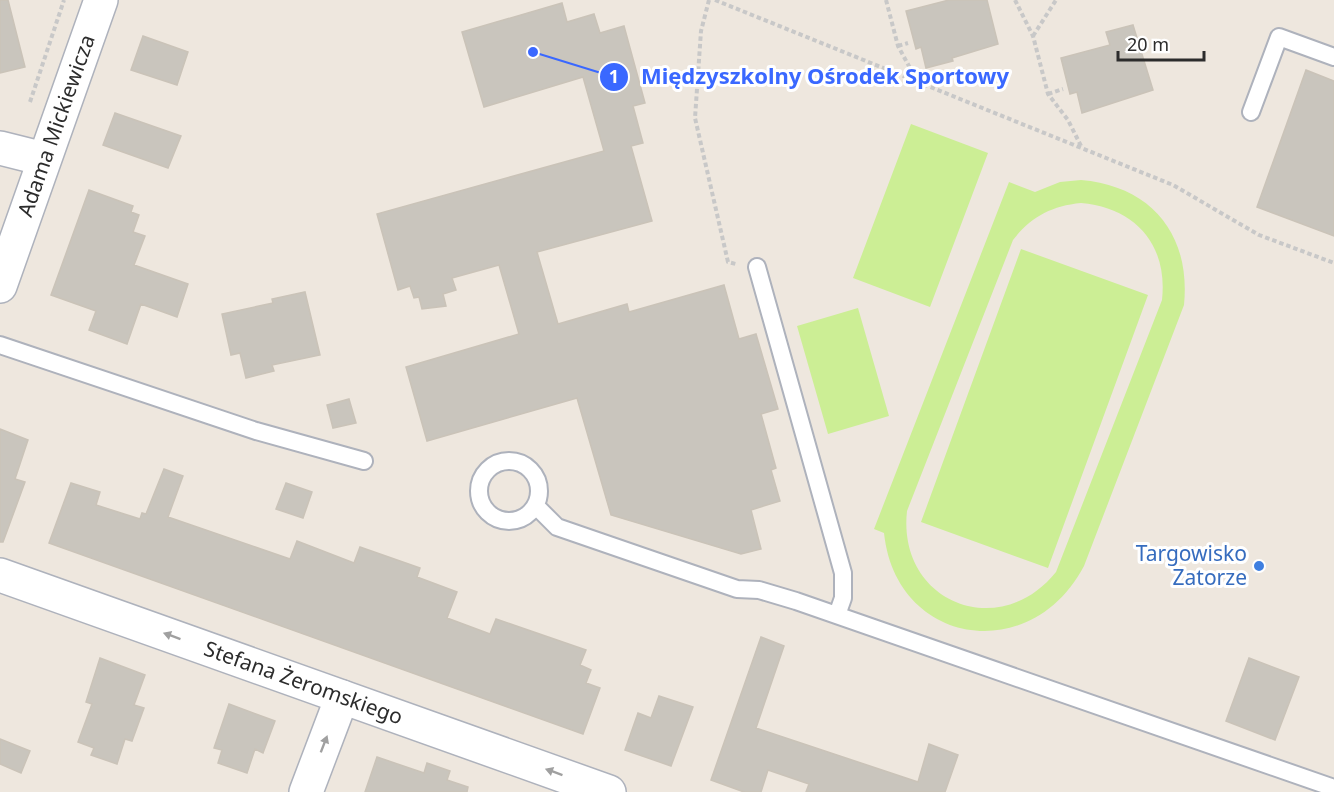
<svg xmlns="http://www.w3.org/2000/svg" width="1334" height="792" font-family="'Noto Sans',sans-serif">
	<rect width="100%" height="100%" fill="#eee7de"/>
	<!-- pitch -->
	<path fill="#ccee95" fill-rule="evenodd" d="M911 124 988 153 930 307 853 278Z
		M1081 180C1151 186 1191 234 1184 305L1084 566C1031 667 896 646 884 533L874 529 1009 182 1035 192 1060 182ZM1081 203C1136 208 1168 245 1162 300L1056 572C999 643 897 602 907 511L1013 240C1031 217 1051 206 1081 203Z
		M1021 249 1148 295 1048 568 921 522Z
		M858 308 889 416 828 434 797 326Z"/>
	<!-- building -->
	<path fill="#c9c5bd" stroke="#cac3b8" stroke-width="1.5" d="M0 0H8L25 67 0 73Z
		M949 0H987L998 44 952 58 953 61 926 68 921 47 916 49 906 11Z
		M562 3 567 22 594 14 600 33 624 26 645 103 633 106 643 143 631 146 652 221 537 252 558 324 627 304 629 312 724 285 739 339 756 334 778 409 761 414 776 468 771 470 780 501 751 510 761 549 741 554 611 515 577 398 427 441 406 367 519 334 499 265 452 278 456 290 443 294 446 306 422 309 419 297 414 298 410 286 398 290 377 214 604 151 583 77 484 107 462 32Z
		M1133 25 1153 90 1082 113 1077 92 1070 94 1061 58 1110 45 1106 32Z
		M143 36 188 52 177 85 131 70Z
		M1306 70 1334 81V236L1257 207Z
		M115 113 181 136 168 168 103 145Z
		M89 190 133 206 131 212 139 215 133 232 145 236 134 265 188 284 177 317 141 304 127 344 89 330 96 311 51 295Z
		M305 292 320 355 272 365 274 371 246 378 240 353 231 355 222 314 273 303 272 299Z
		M349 399 356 423 333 428 327 405Z
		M0 429 28 440 15 479 25 482 3 542H0Z
		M164 469 183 476 168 517 290 559 297 541 354 563 360 547 420 568 417 577 457 592 447 618 490 634 496 619 586 650 580 665 591 670 586 683 600 688 583 734 49 543 71 483 100 492 96 505 140 519 142 513 146 514Z
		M286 483 312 492 303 518 276 509Z
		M761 637 784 646 756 728 918 782 929 744 958 755 945 792H806L809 784 768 770 761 792H744L711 780Z
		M100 658 145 675 134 705 144 708 132 741 125 739 117 764 91 755 94 748 78 742 92 704 86 702Z
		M1249 658 1299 677 1275 740 1226 721Z
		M659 696 693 707 671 766 625 750 638 713 651 718Z
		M229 704 275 721 263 753 255 749 247 773 218 763 222 750 214 748Z
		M0 739 30 751 21 773 0 764Z
		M377 757 424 773 427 763 450 771 447 780 468 787 467 792H365Z"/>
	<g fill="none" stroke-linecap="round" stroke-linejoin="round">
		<defs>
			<path id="lane" d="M1251 112 1279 37 1334 57
				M757 267 843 573V598L837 615
				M0 345 256 431 364 461
				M479 491a30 30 0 1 1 60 0a30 30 0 1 1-60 0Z
				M536 506 557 527 737 589 759 590 796 601 1334 788"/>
			<g id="street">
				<path d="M0 148 44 159"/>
				<path id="s1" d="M0 286 101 0"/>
				<path id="s2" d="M0 575 609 792"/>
				<path d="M306 792 342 697"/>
			</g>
		</defs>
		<!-- lane casing -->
		<use href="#lane" stroke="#aeb2bc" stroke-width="20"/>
		<!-- street casing -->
		<use href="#street" stroke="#aeb2bc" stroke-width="36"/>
		<!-- path -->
		<path stroke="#c8c8c8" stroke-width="4" stroke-dasharray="4.5 3" stroke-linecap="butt" d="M709 0 701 31 695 118 728 262 736 264
			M715 0 1173 185 1259 235 1334 263
			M886 0 898 46 916 79
			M1015 0 1033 36 1048 94 1068 120 1082 148
			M1033 36 1056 0
			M898 46 908 43
			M1048 94 1063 89
			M30 102 64 0"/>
		<!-- lane -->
		<use href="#lane" stroke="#fff" stroke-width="16"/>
		<!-- street -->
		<use href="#street" stroke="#fff" stroke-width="33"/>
	</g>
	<!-- one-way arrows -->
	<defs><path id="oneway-solid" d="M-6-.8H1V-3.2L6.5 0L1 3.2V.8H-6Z" transform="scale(1.5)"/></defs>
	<g fill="#a0a0a0">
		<use href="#oneway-solid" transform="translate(172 636) rotate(-160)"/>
		<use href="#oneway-solid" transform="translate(324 744) rotate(-69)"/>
		<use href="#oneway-solid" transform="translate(554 772) rotate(-160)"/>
	</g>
	<!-- markers -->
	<circle fill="#3f7fe0" stroke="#fff" stroke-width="2" cx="1259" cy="566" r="6"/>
	<g text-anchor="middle" stroke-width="6" stroke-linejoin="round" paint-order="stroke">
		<!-- street labels -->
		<g font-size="21" fill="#2c2c2c" stroke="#fff">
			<text dy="7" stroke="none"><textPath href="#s1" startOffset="170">Adama Mickiewicza</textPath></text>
			<text dy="7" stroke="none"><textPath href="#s2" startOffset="322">Stefana Żeromskiego</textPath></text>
		</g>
		<!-- shop labels -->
		<g font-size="21" fill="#366cbe" stroke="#fff" text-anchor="end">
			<text x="1247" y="561">Targowisko<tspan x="1247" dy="24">Zatorze</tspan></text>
		</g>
	</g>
	<!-- callouts -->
	<path fill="none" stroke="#3a68ff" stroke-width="2" d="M533 52L614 77"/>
	<g fill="#3a68ff" stroke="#fff" stroke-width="2">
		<circle cx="533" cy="52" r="6"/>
		<circle cx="614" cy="77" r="15"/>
	</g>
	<g font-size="18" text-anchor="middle" font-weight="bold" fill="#fff">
		<text x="614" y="83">1</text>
	</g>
	<g font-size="22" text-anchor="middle" font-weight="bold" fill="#3a68ff" stroke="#fff" stroke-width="6" stroke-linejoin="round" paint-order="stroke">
		<text x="825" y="84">Międzyszkolny Ośrodek Sportowy</text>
	</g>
	<!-- scale -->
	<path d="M1118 51v9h86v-9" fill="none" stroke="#2c2c2c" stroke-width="3"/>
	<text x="1127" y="51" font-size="18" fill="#2c2c2c" stroke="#ffffff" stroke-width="4.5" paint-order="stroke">20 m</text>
</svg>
